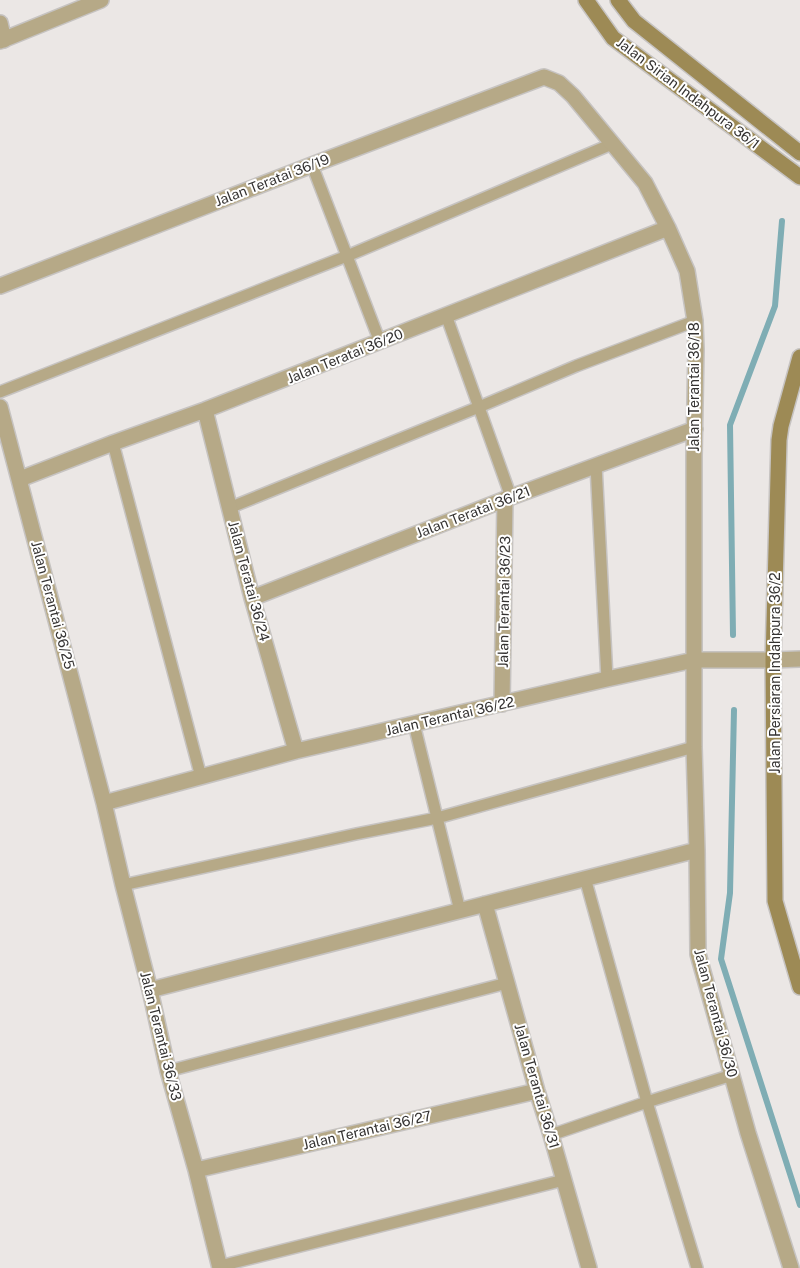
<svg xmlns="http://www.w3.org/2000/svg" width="800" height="1268" font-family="'Public Sans',sans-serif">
	<rect width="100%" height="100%" fill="#ebe7e5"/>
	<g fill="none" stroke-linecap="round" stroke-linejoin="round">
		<!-- stream -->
		<path stroke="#7fadb4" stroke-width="6" d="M733 635 730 425 775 306 782 221
			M734 710 730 893 721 959 800 1205"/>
		<defs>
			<path id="lane" d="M312 165 380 342
				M446 315 511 497
				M0 392 347 256 612 144
				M113 443 201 777
				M596 465 607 679
				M229 508 479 407 576 366 695 321
				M414 724 460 911
				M585 878 647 1102 697 1268
				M123 885 356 834 437 818 694 747
				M168 1071 507 983
				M551 1135 647 1102 732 1075
				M220 1266 564 1180"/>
			<path id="street" d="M0 23 4 40
				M0 41 101 0
				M0 286 312 165 544 77 559 83 573 96 645 183 668 228 687 271 695 321 696 349 694 456V747L697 850 698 954 748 1133 791 1268
				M0 407 104 803 123 885 150 990 168 1071 196 1170 220 1268
				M205 410 252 598 296 751
				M20 479 113 443 205 410 668 228
				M252 598 511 497 695 429
				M502 704 505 499
				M104 803 296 751 607 679 694 660H773L800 659
				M485 904 537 1091 551 1135 589 1268
				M150 990 697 850
				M196 1170 537 1091"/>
			<path id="secondary" d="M586 0 613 38 800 177
				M618 0 634 21 800 153
				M800 357 781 426 779 440 773 660 775 901 800 987"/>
		</defs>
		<!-- lane casing -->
		<use href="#lane" stroke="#c6c3c1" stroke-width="14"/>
		<!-- street casing -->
		<use href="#street" stroke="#c6c3c1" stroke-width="18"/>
		<!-- secondary casing -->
		<use href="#secondary" stroke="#c6c3c1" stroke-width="18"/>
		<!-- lane -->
		<use href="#lane" stroke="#b6a987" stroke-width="11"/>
		<!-- street -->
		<use href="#street" stroke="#b6a987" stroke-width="15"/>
		<!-- secondary -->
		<use href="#secondary" stroke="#9d8a55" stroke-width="15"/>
	</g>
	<g text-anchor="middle" stroke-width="4" stroke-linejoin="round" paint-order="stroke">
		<!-- street labels -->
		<g font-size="14" fill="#343231" stroke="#fff">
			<text transform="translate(688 93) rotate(37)" y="5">Jalan Sirian Indahpura 36/1</text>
			<text transform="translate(272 180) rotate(-21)" y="5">Jalan Teratai 36/19</text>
			<text transform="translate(345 356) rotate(-22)" y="5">Jalan Teratai 36/20</text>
			<text transform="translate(694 387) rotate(-90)" y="5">Jalan Terantai 36/18</text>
			<text transform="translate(473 512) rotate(-21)" y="5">Jalan Teratai 36/21</text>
			<text transform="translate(249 581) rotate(75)" y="5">Jalan Teratai 36/24</text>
			<text transform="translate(504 602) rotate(-89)" y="5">Jalan Terantai 36/23</text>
			<text transform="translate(53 605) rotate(75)" y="5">Jalan Terantai 36/25</text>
			<text transform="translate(775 673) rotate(-90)" y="5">Jalan Persiaran Indahpura 36/2</text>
			<text transform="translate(450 716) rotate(-13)" y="5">Jalan Terantai 36/22</text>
			<text transform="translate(716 1013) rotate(75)" y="5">Jalan Terantai 36/30</text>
			<text transform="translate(161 1036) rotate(76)" y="5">Jalan Terantai 36/33</text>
			<text transform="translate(537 1086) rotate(74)" y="5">Jalan Terantai 36/31</text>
			<text transform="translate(367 1130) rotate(-13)" y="5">Jalan Terantai 36/27</text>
		</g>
	</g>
</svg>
